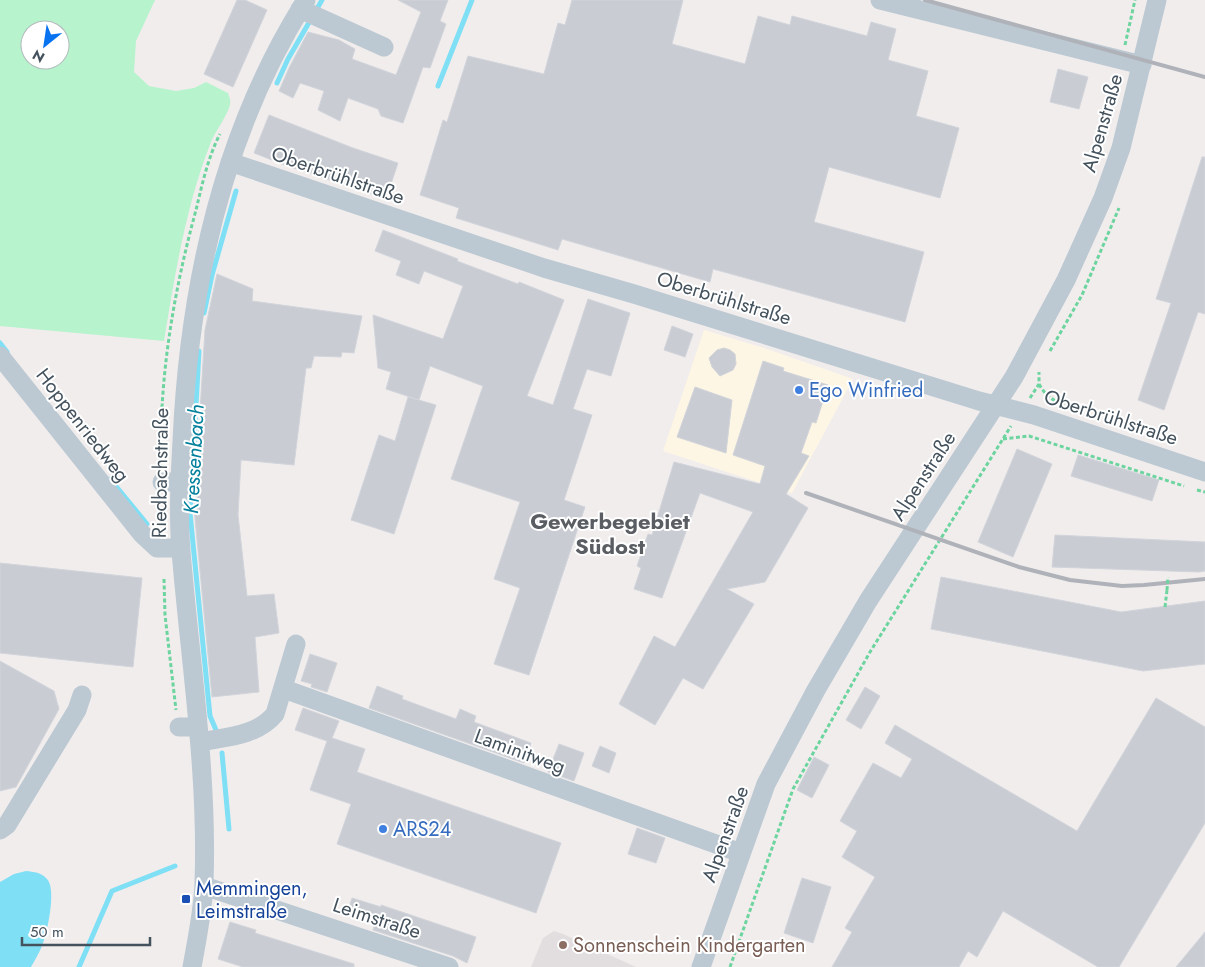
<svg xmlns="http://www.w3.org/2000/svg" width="1205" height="967" font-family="Jost,sans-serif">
	<rect width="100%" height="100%" fill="#f1eded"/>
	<!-- commercial -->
	<path fill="#fef6e4" d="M704 330 764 348 853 379 792 493 663 451Z"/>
	<!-- education -->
	<path fill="#e2dedf" d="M554 931 563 934 636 967H531L543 938Z"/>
	<!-- green -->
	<path fill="#b7f3cd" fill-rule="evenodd" d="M0 0H155L136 41 134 72 149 86 176 91 194 88 206 82 228 93C229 96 231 101 230 104 229 113 215 132 211 142 186 205 175 274 164 341L0 326ZM30 30H60V60H30Z"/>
	<!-- water -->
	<path fill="#7fdff5" d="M26 871C34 872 41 872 47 879 57 889 47 934 42 946 39 953 35 960 31 967H0V882L14 874Z"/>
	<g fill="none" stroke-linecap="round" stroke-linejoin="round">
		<!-- stream -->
		<path stroke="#7fdff5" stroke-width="5" d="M277 83 288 59 322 0
			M438 86 472 0
			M204 313 212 275 236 191
			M0 343 7 352
			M199 351 190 513 210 716 216 730
			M110 479 147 524
			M222 753 229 829
			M79 967 112 891 175 866"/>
	</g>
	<!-- building -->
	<path fill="#c9cdd3" stroke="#d1d4da" d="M237 0H245L267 10 233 87 204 74Z
		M398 0H448L440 21 446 24 430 68 423 67 403 123 381 116 378 109 348 98 340 121 318 110 324 91 300 83 293 98 279 91 289 68 308 32 339 40 355 49 352 59 396 75 421 12Z
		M572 0H683L672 44 745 64 758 16 790 25 792 16 867 36 871 22 896 29 888 60 928 71 916 116 959 128 940 198 829 167 814 222 924 252 905 322 713 269 710 282 562 239 558 250 456 218 459 208 420 195 443 120 447 122 468 56 544 74 558 23 565 25Z
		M1058 69 1088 77 1079 109 1050 102Z
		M269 115 353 148 398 163 386 199 282 164 254 153Z
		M1202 157H1205V314L1198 312 1164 410 1138 400 1171 303 1156 299Z
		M383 230 458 259 457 261 518 284 519 282 564 300 527 396 553 405 588 299 630 313 611 376 587 369 573 409 592 415 564 500 585 507 529 675 494 664 520 588 494 579 520 502 451 479 483 386 430 366 419 400 386 389 391 372 378 368 373 315 443 339 463 286 424 271 419 284 396 275 401 261 375 251Z
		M217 274 253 289 252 301 362 316 354 353 342 352 341 357 314 356 311 368H306L294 465 241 460 238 515 247 596 274 594 279 633 255 637 259 692 212 697 194 508 205 330Z
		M672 326 693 334 685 357 664 350Z
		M724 348 730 350 735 354 736 364 733 370 720 376 712 367 709 358 717 350Z
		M763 361 784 368 783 371 828 385 816 423 812 422 801 453 809 456 786 494 808 508 765 582 727 589 754 604 703 689 683 678 655 725 619 704 654 636 675 647 753 512 700 493 662 598 634 589 641 568 637 566 648 534 652 535 674 462 760 484 765 466 733 455Z
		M695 387 732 400 726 453 677 437Z
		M408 397 436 405 394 534 351 520 379 435 395 441Z
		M1017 449 1052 464 1013 557 978 542Z
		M1078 455 1159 480 1152 501 1071 476Z
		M1055 535 1205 542V571L1199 572 1052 567Z
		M0 563 142 578 133 667 0 653Z
		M941 577 1121 612 1205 601V664L1143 671 931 629Z
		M310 654 337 663 327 692 311 687 312 684 301 681Z
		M0 661 54 691 59 709 16 787 0 791Z
		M377 686 403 696 402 699 456 719 460 709 476 716 474 722 531 743 524 763 369 708Z
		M865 687 880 696 861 729 846 720Z
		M1156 698 1205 727V823L1119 967H1098L1003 911 977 957 968 951 959 967H832L852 932 845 928 875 877 842 857 857 831 840 821 873 763 901 778 912 759 885 743 895 725 1077 831Z
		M303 708 339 721 332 738 365 749 357 772 561 843 536 913 337 844 351 804 310 790 327 741 295 730Z
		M559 744 584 753 574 781 548 772Z
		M600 746 616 753 609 773 592 766Z
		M814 757 829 765 812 798 797 790Z
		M637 828 665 838 656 863 628 854Z
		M802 878 831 887 813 943 784 933Z
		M352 898 381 907V905L476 937 467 963 453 956 373 930 375 923 347 914Z
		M230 922 256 930 255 933 354 964V967H243L218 959Z
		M1205 932V967H1176Z"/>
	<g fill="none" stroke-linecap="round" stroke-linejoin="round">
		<!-- path -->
		<path stroke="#6cd49e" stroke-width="3" stroke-dasharray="4 2.5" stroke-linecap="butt" d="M1125 45 1135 0
			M1050 351 1082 295 1119 208
			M1039 384C1045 395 1052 400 1064 405
			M1030 398 1039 384V372
			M1003 439 1029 436 1184 486
			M161 466C159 379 173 294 196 210 202 185 208 157 220 134
			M1197 490 1205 492
			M164 579 165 615 176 710
			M1165 607 1167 590
			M730 967 793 789 870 652 1011 426"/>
		<!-- minor -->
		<path stroke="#bcc9d2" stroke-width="19" d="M880 0 1142 65
			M300 9 384 47
			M230 162 544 268 634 294 979 401 1034 415 1205 472
			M0 356 142 534 157 548H181
			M162 482H180
			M284 689 741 853
			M179 727H198
			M200 742C226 737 257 736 275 714L296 644
			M0 830 7 825 77 710 82 695
			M204 886 449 967
			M192 967C197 939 203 911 204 883 208 772 190 661 181 551 178 514 180 477 182 441 189 288 223 131 306 0
			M701 967 766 784 816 690 868 601 1014 377 1066 280 1103 198 1121 148 1157 0"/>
		<!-- rail -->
		<path stroke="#afb3b9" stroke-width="4" d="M925 0 1205 77
			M806 493 1019 567 1070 580 1122 586 1144 585 1205 579"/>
		<!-- path-bridge -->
		<path stroke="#6cd49e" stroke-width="3" stroke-dasharray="4 2.5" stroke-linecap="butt" d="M1167 590 1168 577"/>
	</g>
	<!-- markers -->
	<g fill="#3f7fe0" stroke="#fff" stroke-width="2">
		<circle cx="799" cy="390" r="5"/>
		<circle cx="383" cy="829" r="5"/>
	</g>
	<rect fill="#1a4fb4" stroke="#fff" stroke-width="2" x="181" y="894" width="10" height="10" rx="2.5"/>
	<circle fill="#8d6e63" stroke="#fff" stroke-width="2" cx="563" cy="945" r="5"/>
	<g text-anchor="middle" stroke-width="4" stroke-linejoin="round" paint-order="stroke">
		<!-- street labels -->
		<g font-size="20" fill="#44525d" stroke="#fff">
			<text transform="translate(1102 123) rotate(-74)" y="7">Alpenstraße</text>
			<text transform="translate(338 175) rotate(19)" y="7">Oberbrühlstraße</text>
			<text transform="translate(724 298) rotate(17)" y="7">Oberbrühlstraße</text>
			<text transform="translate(1111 417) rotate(18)" y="7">Oberbrühlstraße</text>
			<text transform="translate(83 425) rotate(52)" y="7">Hoppenriedweg</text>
			<text transform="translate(160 473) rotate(-89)" y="7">Riedbachstraße</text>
			<text transform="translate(923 476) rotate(-57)" y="7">Alpenstraße</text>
			<text transform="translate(520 751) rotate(20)" y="7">Laminitweg</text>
			<text transform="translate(725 834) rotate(-70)" y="7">Alpenstraße</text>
			<text transform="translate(377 918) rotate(18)" y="7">Leimstraße</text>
		</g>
		<!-- shop labels -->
		<g font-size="20" fill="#366cbe" stroke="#fff" text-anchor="start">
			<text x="809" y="397">Ego Winfried</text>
			<text x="393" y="836">ARS24</text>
		</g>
		<!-- transit labels -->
		<g font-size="20" fill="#164399" stroke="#fff" text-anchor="start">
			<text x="196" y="895">Memmingen,<tspan x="196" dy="23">Leimstraße</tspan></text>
		</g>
		<!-- education labels -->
		<g font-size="20" fill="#785e54" stroke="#fff" text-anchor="start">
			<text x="573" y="952">Sonnenschein Kindergarten</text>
		</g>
		<!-- water labels -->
		<g font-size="21" font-style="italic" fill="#03809c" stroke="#fff">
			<text transform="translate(194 459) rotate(-87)" y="7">Kressenbach</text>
		</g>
		<!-- quarter labels -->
		<g font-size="22" font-weight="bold" fill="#5a5e63" stroke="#fff">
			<text x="610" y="529">Gewerbegebiet<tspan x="610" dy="25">Südost</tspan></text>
		</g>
	</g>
	<!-- north arrow -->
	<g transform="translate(45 45) rotate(210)"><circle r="24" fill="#ffffff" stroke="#b4babe"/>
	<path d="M0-4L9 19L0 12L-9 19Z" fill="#0773f1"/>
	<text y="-8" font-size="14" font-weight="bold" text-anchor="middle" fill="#44525d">N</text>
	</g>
	<!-- scale -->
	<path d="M22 937v8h128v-8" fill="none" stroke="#44525d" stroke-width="2.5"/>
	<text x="30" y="937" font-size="15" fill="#44525d" stroke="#ffffff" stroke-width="4" paint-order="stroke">50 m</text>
</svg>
